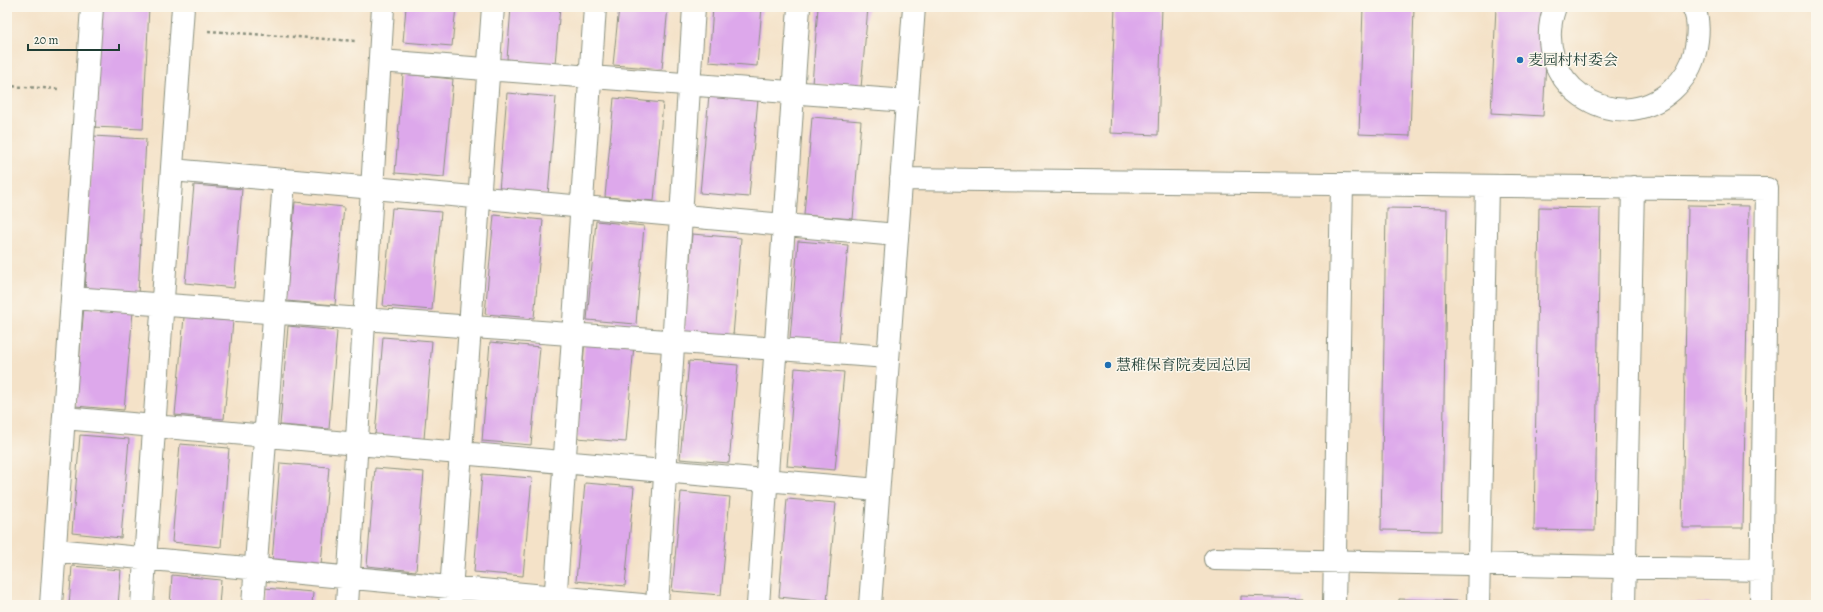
<svg xmlns="http://www.w3.org/2000/svg" width="1823" height="612" font-family="Alegreya,'Noto Serif SC',serif">
	<rect width="100%" height="100%" fill="#fbf7ec"/>
	<filter id="ink" filterUnits="userSpaceOnUse"><feTurbulence type="fractalNoise" baseFrequency=".025" numOctaves="2"/><feDisplacementMap in="SourceGraphic" scale="8" xChannelSelector="R" yChannelSelector="G"/><feConvolveMatrix kernelMatrix="1 2 1 2 8 2 1 2 1" color-interpolation-filters="sRGB"/></filter>
	<filter id="wash" filterUnits="userSpaceOnUse"><feTurbulence type="fractalNoise" baseFrequency=".012" numOctaves="4" result="noise"/><feDisplacementMap in="SourceGraphic" scale="16" xChannelSelector="R" yChannelSelector="G"/><feGaussianBlur stdDeviation="0.9" result="paint"/><feColorMatrix in="noise" values="0 0 0 0 0 0 0 0 0 0 0 0 0 0 0 0 0 1.4 0 .05"/><feComposite in="paint" operator="in"/></filter>
	<g filter="url(#wash)">
		<rect width="100%" height="100%" fill="#f4e2c8"/>
		<g id="blocks">
			<!-- building -->
			<path fill="#dda8eb" d="M96 7H149L143 129 91 127Z
				M406 7H456L452 46 403 42Z
				M511 7H560L555 64 507 59Z
				M619 7H668L662 69 613 65Z
				M713 7H762L757 66 709 62Z
				M818 7H868L861 88 812 84Z
				M1115 7H1162L1158 135 1110 133Z
				M1363 7H1414L1410 136 1359 134Z
				M1496 7H1549L1543 116 1491 113Z
				M403 74 453 79 444 177 395 173Z
				M507 93 556 97 548 195 499 191Z
				M709 95 758 99 749 197 700 193Z
				M614 98 663 103 654 201 605 197Z
				M812 117 861 121 853 219 804 215Z
				M93 136 146 139 138 295 85 292Z
				M194 185 242 189 234 288 185 283Z
				M295 202 344 207 335 305 286 301Z
				M1688 205 1749 206 1743 528H1682Z
				M1539 207 1600 208 1595 531 1534 530Z
				M392 208 441 212 432 310 383 306Z
				M1386 208 1447 209 1442 531 1381 530Z
				M494 215 543 220 534 318 485 314Z
				M596 221 644 226 636 324 587 320Z
				M692 234 741 238 733 336 684 332Z
				M798 241 848 245 839 343 790 339Z
				M84 307 133 312 124 410 75 406Z
				M184 317 233 321 224 419 175 415Z
				M288 326 337 331 329 429 280 425Z
				M383 337 432 341 424 439 375 435Z
				M585 339 634 344 626 442 577 438Z
				M490 342 540 347 531 445 482 441Z
				M689 361 738 365 729 463 680 459Z
				M795 368 844 372 835 470 787 466Z
				M80 435 129 439 121 538 72 533Z
				M180 444 229 448 221 547 172 542Z
				M280 463 329 467 321 565 272 561Z
				M375 468 424 472 416 571 367 566Z
				M482 474 532 478 523 576 474 572Z
				M585 483 634 487 625 586 576 581Z
				M681 492 730 497 721 595 672 591Z
				M787 499 836 503 827 602 779 597Z
				M72 566 121 570 118 605H69Z
				M172 575 221 580 219 605H170Z
				M264 588 313 592 312 605H263Z
				M1241 596 1303 598 1302 605H1241Z
				M1399 599 1460 601V605H1399Z
				M1689 603 1713 604V605H1689Z"/>
		</g>
	</g>
	<g filter="url(#ink)">
		<use href="#blocks" fill-opacity="0" stroke="#8a907e" stroke-width="1"/>
		<g fill="none" stroke-linecap="round" stroke-linejoin="round">
			<defs>
				<path id="minor" d="M1555 7C1528 81 1614 142 1672 90 1683 80 1692 67 1695 52 1698 38 1700 20 1693 7
					M380 61 907 101
					M172 170 897 235
					M901 179 1767 189 1761 605
					M72 298 888 357
					M64 418 878 490
					M55 550 642 605
					M1215 559 1762 570
					M51 605 92 7
					M142 605 183 7
					M253 605 284 180
					M347 605 383 7
					M450 605 493 7
					M555 605 595 7
					M657 605 694 7
					M758 605 799 7
					M870 605 914 7
					M1334 605 1342 184
					M1478 605 1487 186
					M1624 605 1633 187"/>
			</defs>
			<!-- minor casing -->
			<use href="#minor" stroke="#8a907e" stroke-width="24"/>
			<!-- path -->
			<path stroke="#8a907e" stroke-width="2.5" stroke-dasharray="3 3" stroke-linecap="butt" d="M208 31 355 41
				M7 86 59 89"/>
			<!-- minor -->
			<use href="#minor" stroke="#fff" stroke-width="22"/>
		</g>
	</g>
	<!-- markers -->
	<g fill="#1f6fb2" stroke="#fbf7ec" stroke-width="1.5">
		<circle cx="1520" cy="60" r="4"/>
		<circle cx="1108" cy="365" r="4"/>
	</g>
	<g text-anchor="middle" stroke-width="3" stroke-linejoin="round" paint-order="stroke">
		<!-- poi labels -->
		<g font-size="15" fill="#1f3d34" stroke="#fbf7ec" text-anchor="start">
			<text x="1528" y="65">麦园村村委会</text>
			<text x="1116" y="370">慧稚保育院麦园总园</text>
		</g>
	</g>
	<!-- margin -->
	<rect width="1823" height="612" fill="none" stroke="#fbf7ec" stroke-width="24"/>
	<!-- scale -->
	<path d="M28 44v6h91v-6" fill="none" stroke="#1f3d34" stroke-width="2"/>
	<text x="34" y="44" font-size="12" fill="#1f3d34" stroke="#fbf7ec" stroke-width="3" paint-order="stroke">20 m</text>
</svg>
